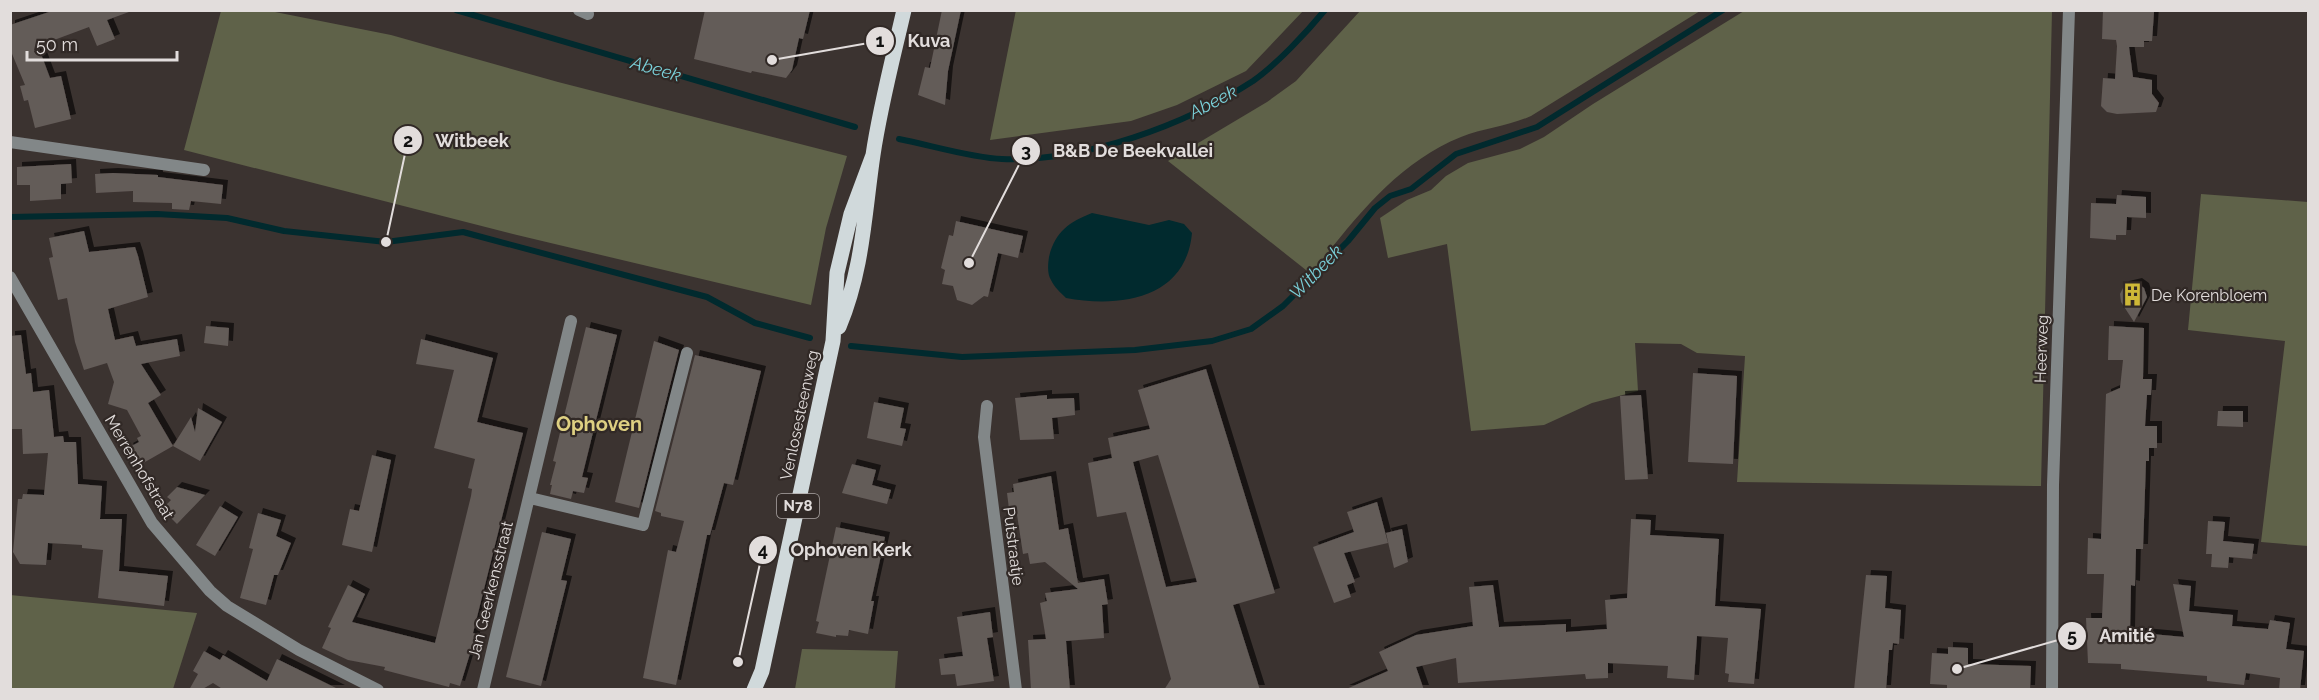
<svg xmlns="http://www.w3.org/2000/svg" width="2319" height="700" font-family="Raleway,sans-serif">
	<defs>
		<filter id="shadow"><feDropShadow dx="5" dy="-5" stdDeviation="0" flood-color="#0009"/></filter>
	</defs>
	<rect width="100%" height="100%" fill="#3b3330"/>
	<!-- green -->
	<path fill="#5f6249" d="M265 10 391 35 558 82 847 156 826 228 811 305 517 235 184 150 221 11Z
		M1016 10H1303V11L1246 71 1177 105 1131 121 990 140Z
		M1360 11V10L1700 11 1531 116C1509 126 1484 128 1461 137 1396 163 1353 221 1311 274L1168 161 1267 102 1296 81Z
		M1744 11H2052L2041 486 1737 482 1745 356 1697 353 1681 344 1635 343 1638 391 1592 403 1544 425 1471 431 1447 244 1388 258 1380 218 1407 200 1431 190 1446 176 1468 163 1520 149 1544 137 1593 104Z
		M2201 194 2308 202V546L2261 542 2285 341 2188 330Z
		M10 595 197 613 173 689H11Z
		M802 649 898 651 895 689H795Z"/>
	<!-- water -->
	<path fill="#012a2e" d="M1092 213 1149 225 1169 220 1184 224 1192 233C1186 299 1120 308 1066 298 1061 293 1054 287 1051 280 1047 274 1048 264 1049 257 1055 232 1069 222 1092 213Z"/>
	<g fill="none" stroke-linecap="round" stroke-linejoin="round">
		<!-- stream -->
		<path stroke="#012a2e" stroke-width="6" d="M456 10 855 127
			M899 139C930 145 972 158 1002 159 1085 162 1185 125 1253 81 1277 64 1306 33 1325 10
			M10 217 157 214 227 218 284 231 386 242 463 232 707 297 755 323 810 338
			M851 346 962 357 1135 350 1212 341 1251 329 1283 306 1348 241 1375 208 1390 196 1411 189 1456 154 1537 127 1723 10"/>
	</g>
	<!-- building -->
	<path fill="#635b58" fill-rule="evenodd" filter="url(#shadow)" d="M55 10 129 12 107 20 115 39 97 46 89 27 38 46 50 78 61 76 71 119 35 128 28 100 24 101 20 86 25 85 10 49V25Z
		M705 10H810L803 39 799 38 792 70 786 78 752 71 751 73 694 59Z
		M942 10H961L948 71 945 105 918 95 925 67 930 68Z
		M2103 10 2154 12 2152 41H2144V47H2129L2133 77 2152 80V94L2159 103 2156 112 2117 114 2107 112 2101 106 2103 78 2115 79 2117 46 2116 40 2102 39Z
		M71 164 72 183 61 184V199L30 201V185H17V167Z
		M113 173 158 175V177L223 185 221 204 191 201 189 210 172 209V203L133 202V191L96 193 95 174Z
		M2117 195 2146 197V218L2127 217 2126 235H2116V240L2090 238 2091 203 2116 204Z
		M956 221 1023 236 1018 258 998 253 988 297 984 296 972 305 957 300 953 286 942 284 945 270 941 268 949 235 953 236Z
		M84 231 89 252 135 247 138 256 148 297 108 309 115 340 133 336 136 346 177 339 180 356 141 364 161 395 148 403 173 446 138 466 128 448 139 442 137 438 141 436 127 410 108 404 114 382 107 363 84 370 75 342 67 298 58 300 49 258 53 257 49 238Z
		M2137 283 2144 288 2147 297 2134 322 2121 302 2120 294 2124 286Z
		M206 326 229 328 228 346 204 343Z
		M2109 326 2144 328 2143 379H2152L2151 395H2147L2145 426H2157V448H2149V461H2146L2143 549H2136L2135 586 2131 585 2130 632 2184 637 2173 584 2191 586 2189 611 2233 615 2232 626 2268 629 2270 620 2290 623 2286 649 2304 651 2300 690H2279L2280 678 2246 673 2244 685 2207 681V676L2121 669V664L2088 663 2086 618H2102L2104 574H2087L2088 538 2101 539 2106 394 2120 388 2123 360H2108Z
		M586 327 617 335 582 477 588 478 584 493 573 491 571 499 550 494 552 485H550L556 462 553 461Z
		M21 335 26 374 31 373 33 392 49 390 54 437 63 436 64 442H76L78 484 102 486 100 519H122L119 571 168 576 164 606 98 598 103 550 82 548V545L48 543 46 565 20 564 13 552 18 499H22L23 494 44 495 48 453 23 454 22 429H10V336Z
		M421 339 493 358 477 422 523 433 473 633 476 634 460 686 450 683 449 687 384 670 385 667 348 660 322 648 331 628 328 627 348 585 365 594 352 622 435 643 471 496 472 489 468 488 475 459 434 448 454 370 416 364Z
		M654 341 679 350 639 508 615 502Z
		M695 355 761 371 733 485 724 483 710 535H707L676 685 643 678 668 550 676 552 684 521 661 516V513L655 511Z
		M1206 369 1275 593 1233 605 1260 690H1164L1171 679 1126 512 1097 517 1088 463 1112 458 1108 438 1150 429 1138 390ZM1158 455 1197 582 1166 587 1133 462Z
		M1693 373 1737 376 1733 464 1688 462Z
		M1047 395V399L1074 398 1075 415 1052 418 1054 439 1020 440 1015 398Z
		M1641 395 1648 479 1625 480 1620 396Z
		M874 402 904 408 900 428 906 429 902 446 867 438Z
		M198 408 222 422 200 461 173 446 191 417 195 432Z
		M2218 411H2243V427L2217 426Z
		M372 455 391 460 372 552 342 545 350 509 359 511Z
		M852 464 876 470 872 485 891 490 887 504 842 493Z
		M1051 476 1059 530 1068 528 1078 583 1104 579 1108 604 1102 605 1104 638 1066 641 1070 690H1031L1028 640 1046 639 1040 603 1047 601 1045 593 1078 589 1045 562 1030 564 1028 553 1023 554 1016 508 1009 509 1007 493 1014 492 1013 484Z
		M177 487 205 495 177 524 162 509 171 500 167 497Z
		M1377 502 1388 543 1344 553 1355 582 1347 585 1351 597 1334 603 1313 547 1354 532 1347 512Z
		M220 506 238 517 215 556 196 545Z
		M258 513 281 520 276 536 291 543 278 575H274L266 605 240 598 253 549 249 548Z
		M1631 519 1651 520 1650 535 1719 539 1715 606 1761 609 1754 684 1728 682 1729 674 1725 673 1728 638 1697 636 1694 680 1667 678 1668 666 1608 663V678L1586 679 1585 674 1458 683 1456 658 1416 667 1424 690H1344L1388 671 1379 652 1416 635 1473 626 1469 587 1493 585 1499 627 1566 624V632L1607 629 1605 600 1627 598Z
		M2208 521 2225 522 2223 541 2254 544 2252 559 2229 557 2228 568 2211 567 2212 554H2206Z
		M836 527 885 537 871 601H874L868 634 849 630 848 636 836 635V637L816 633 819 622 816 621Z
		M1402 529 1408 562 1394 568 1386 533Z
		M542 532 571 539 561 580 567 581 541 686 506 677Z
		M1866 575 1887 576 1885 608 1901 610 1899 644 1893 643 1892 650H1889L1886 690H1854Z
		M990 612 993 637 987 638 994 681 957 686 955 674 941 675 939 659 963 656 957 617Z
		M1948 647 1968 648V664L2031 666 2030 690H1947V685L1930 684 1932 653 1948 654Z
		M204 651 220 660 223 655 267 681 277 659 340 690H224L213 683 201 690H189L198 674 193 671Z"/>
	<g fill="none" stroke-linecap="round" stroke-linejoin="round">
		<!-- street -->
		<path stroke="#828788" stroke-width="12" d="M579 10 588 14
			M10 142 204 170
			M10 277 152 523 210 591 227 606 299 650 378 690
			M987 406 984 437 1016 690
			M530 498 643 525 687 353
			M483 690 571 321
			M2052 690 2053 485 2069 10"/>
		<!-- primary -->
		<path stroke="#d0d9db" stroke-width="15" d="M839 327C863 269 864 216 873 155 880 107 893 58 904 10
			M754 690 762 671 833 341 837 273 851 214 873 155"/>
	</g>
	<!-- icons -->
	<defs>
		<symbol id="building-bare" viewBox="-9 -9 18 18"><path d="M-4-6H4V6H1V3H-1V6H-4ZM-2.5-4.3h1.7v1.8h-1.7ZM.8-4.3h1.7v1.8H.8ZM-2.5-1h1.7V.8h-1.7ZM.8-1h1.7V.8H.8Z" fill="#ceb837" stroke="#312926" stroke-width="2.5" paint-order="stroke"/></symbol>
	</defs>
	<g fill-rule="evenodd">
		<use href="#building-bare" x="2116" y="278" width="33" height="33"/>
	</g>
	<g text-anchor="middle" stroke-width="4.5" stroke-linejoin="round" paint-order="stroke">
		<!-- shield labels -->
		<rect fill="#312926" stroke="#ada7a5" stroke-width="1.5" x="777" y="494" width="42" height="24" rx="4.5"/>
		<g font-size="15" font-weight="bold" fill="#e2dddc">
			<text x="798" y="511">N78</text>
		</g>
		<!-- poi labels -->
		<g font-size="16" fill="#e2dddc" stroke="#312926" text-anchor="start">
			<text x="2151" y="301">De Korenbloem</text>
		</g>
		<!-- street labels -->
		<g font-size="16" fill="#e2dddc" stroke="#312926">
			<text transform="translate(2041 349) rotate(-88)" y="6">Heerweg</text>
			<text transform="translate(799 415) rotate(-78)" y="6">Venlosesteenweg</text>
			<text transform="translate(140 467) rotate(59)" y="6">Merrenhofstraat</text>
			<text transform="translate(1014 546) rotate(83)" y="6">Putstraatje</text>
			<text transform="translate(490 590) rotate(-76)" y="6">Jan Geerkensstraat</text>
		</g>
		<!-- water labels -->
		<g font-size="18" font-style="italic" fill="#7ad0d9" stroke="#312926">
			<text transform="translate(656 69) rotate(16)" y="6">Abeek</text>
			<text transform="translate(1213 102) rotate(-28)" y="6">Abeek</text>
			<text transform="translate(1316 272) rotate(-46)" y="6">Witbeek</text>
		</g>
		<!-- quarter labels -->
		<g font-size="20" font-weight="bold" fill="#ded082" stroke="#312926">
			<text x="599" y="431">Ophoven</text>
		</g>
	</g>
	<!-- callouts -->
	<path fill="none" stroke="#e2dddc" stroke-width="2" d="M772 60L880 41M386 242L408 140M969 263L1026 151M738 662L763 550M1957 669L2072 636"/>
	<g fill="#e2dddc" stroke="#312926" stroke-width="2">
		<circle cx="772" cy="60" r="6"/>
		<circle cx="386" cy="242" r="6"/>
		<circle cx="969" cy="263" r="6"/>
		<circle cx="738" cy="662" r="6"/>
		<circle cx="1957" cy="669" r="6"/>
		<circle cx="880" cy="41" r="15"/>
		<circle cx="408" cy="140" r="15"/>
		<circle cx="1026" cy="151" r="15"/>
		<circle cx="763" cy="550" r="15"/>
		<circle cx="2072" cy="636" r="15"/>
	</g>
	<g font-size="18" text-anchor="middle" font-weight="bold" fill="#111">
		<text x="880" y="47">1</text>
		<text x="408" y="147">2</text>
		<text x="1026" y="157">3</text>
		<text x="763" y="556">4</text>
		<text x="2072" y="642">5</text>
	</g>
	<g font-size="18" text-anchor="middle" font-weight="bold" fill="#e2dddc" stroke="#312926" stroke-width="4.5" stroke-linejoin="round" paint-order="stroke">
		<text x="929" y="47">Kuva</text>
		<text x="472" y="147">Witbeek</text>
		<text x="1133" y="157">B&amp;B De Beekvallei</text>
		<text x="851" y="556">Ophoven Kerk</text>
		<text x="2127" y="642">Amitié</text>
	</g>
	<!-- border -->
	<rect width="2319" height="700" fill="none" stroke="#e2dddc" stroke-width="24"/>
	<!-- scale -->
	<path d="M27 51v9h150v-9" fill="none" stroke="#e2dddc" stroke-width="3"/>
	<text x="36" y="51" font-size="18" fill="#e2dddc" stroke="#312926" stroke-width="4.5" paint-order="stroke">50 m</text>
</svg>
